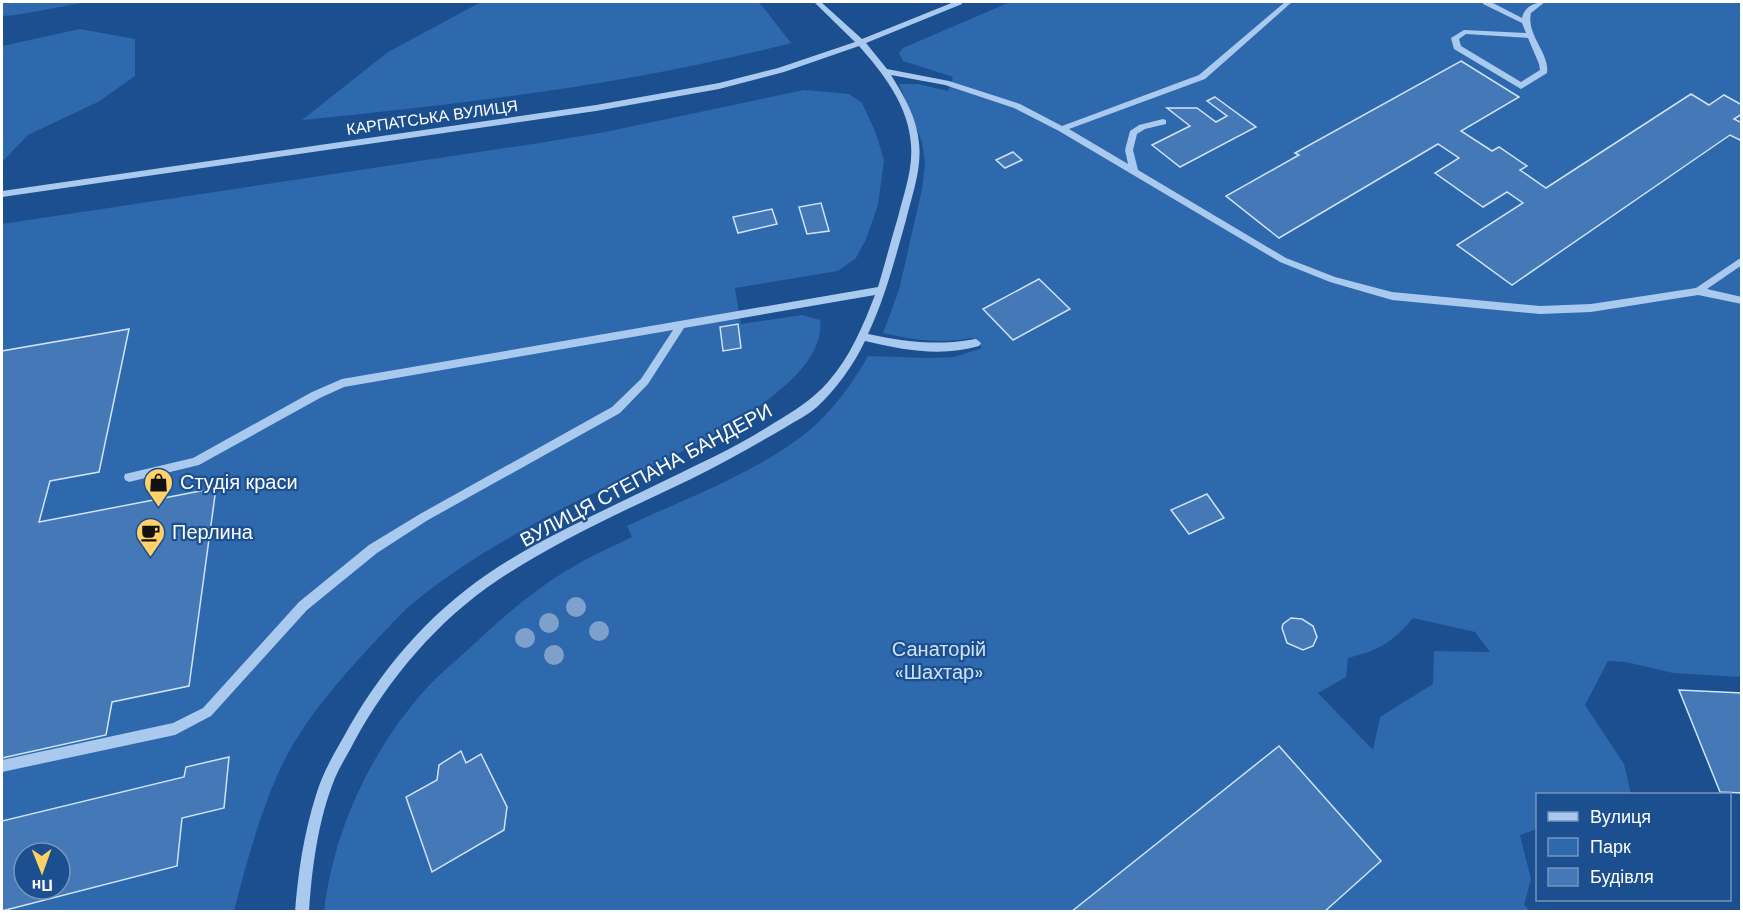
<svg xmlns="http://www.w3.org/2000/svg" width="1743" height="913" font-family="'DM Sans',sans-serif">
	<rect width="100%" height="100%" fill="#1b4f8f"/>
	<!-- green -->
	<path fill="#2e69ad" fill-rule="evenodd" d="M2 2H87L16 15 2 16Z
		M481 2H759L791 43C631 84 466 104 302 120L388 52Z
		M1010 2H1741V677L1673 673 1626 662 1608 661 1585 705 1624 764 1631 794H1538L1537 829 1520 835 1531 879 1524 905 1530 911 324 912C333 831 371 751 424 691 439 674 458 659 474 644 504 616 535 589 571 568 590 556 612 547 632 537L627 526C686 498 762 471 812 428 835 408 853 382 868 356L929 358 954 357 982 348 972 338C941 344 914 340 883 333L899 290 922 189 925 164 922 142 899 84H918L948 91 953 77 903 61 899 53 903 48ZM1413 618 1475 632 1490 652 1434 651 1433 684 1380 717 1373 750 1318 693 1346 677 1348 658C1379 650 1392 643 1413 618Z
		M80 29 135 39V76L98 102 28 135 2 162V46Z
		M804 90 849 94 862 103 875 131 884 160 878 205 866 239 856 258 838 271 735 288 741 324 802 315 820 320C831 399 623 477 565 507 512 535 458 566 412 604 402 612 393 623 383 633 347 671 308 714 284 761 261 808 247 861 234 911L2 912V224L539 143 605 132ZM24 853H60V889H24Z"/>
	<!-- building -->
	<path fill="#4478b7" stroke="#cfe3fa" stroke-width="1.5" fill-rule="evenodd" d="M1461 61 1519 97 1461 131 1492 151 1499 147 1527 166 1520 170 1546 188 1691 94 1709 105 1724 95 1742 105V114L1734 119 1742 123V141L1730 135 1512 285 1457 245 1523 203 1507 192 1483 207 1435 173 1459 158 1438 144 1279 238 1226 196 1299 155 1295 153Z
		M1215 97 1256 127 1180 167 1152 145 1190 126 1167 108H1197L1216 122 1227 116 1207 101Z
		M1013 152 1022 160 1005 168 996 160Z
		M821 203 829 231 807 234 799 207Z
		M772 209 777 224 738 233 733 217Z
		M1039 279 1070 309 1013 340 983 309Z
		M738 324 741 348 723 351 720 327Z
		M129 329 99 472 50 481 39 522 216 488 189 686 112 702 106 735 2 758V351Z
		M1207 494 1224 518 1189 534 1171 510Z
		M1291 618 1302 619 1313 626 1317 637 1313 646 1303 650 1287 643 1282 628 1283 624Z
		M1679 690 1742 693V793L1720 792Z
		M1279 746 1381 861 1324 912H1071Z
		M461 751 466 763 481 754 507 807 504 830 432 872 406 797 437 780 439 765Z
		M229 757 224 808 182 818 177 866 2 911V821L184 777 186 767ZM24 853H60V889H24Z"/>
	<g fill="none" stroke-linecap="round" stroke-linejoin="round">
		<!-- minor -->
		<path fill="#a9c9ee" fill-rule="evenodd" d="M814 2H821L862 39 954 2H962V4L866 43 887 69 949 81 1020 104 1062 126 1199 75 1285 2H1292L1205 79 1069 129 1128 164 1125 150 1130 131 1139 125 1163 119 1166 120V124L1145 129 1137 134 1133 150 1138 170 1286 258 1335 277 1392 292 1540 306 1591 304 1696 288 1742 257V265L1707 289 1742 297V304L1698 295 1591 312 1540 314 1392 300 1330 282 1280 262 1059 131 1014 108 945 85 891 75C904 96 917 118 919 143 922 169 912 195 906 220 895 259 885 298 868 334 905 342 939 346 976 339L981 343 979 346C942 357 902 350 865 341 853 366 837 388 817 407 808 415 797 420 786 427 755 445 723 463 691 479 626 510 558 540 498 580 437 621 389 678 354 742 348 754 340 766 335 778 318 820 312 867 309 912H295C298 872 304 833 316 795 322 775 332 757 343 738 379 672 427 615 489 573 544 536 606 510 666 480 703 462 740 445 774 423 794 411 812 400 828 382 850 357 863 326 875 295L684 328 648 384 620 413 428 520 377 553 307 610 211 716 175 735 2 772V760L173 723 203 708 299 602 369 545 420 514 612 407 641 379 673 330 344 387 320 398 199 465 129 482 125 480 124 477 125 474 193 458 312 392 342 379 878 287C885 264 891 240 898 217 904 193 913 169 911 145 909 106 883 73 859 46L784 72 719 89 596 111 2 197V191L596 105 719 83 778 68 855 42Z
			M1483 2H1491L1522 18C1524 7 1535 2 1545 2L1531 13C1526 35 1550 53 1547 73L1521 89 1454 49 1451 38 1464 30 1526 33 1522 23 1483 4ZM1466 34 1528 38 1539 64 1540 70 1521 82 1461 46 1459 39Z"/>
	</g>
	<!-- trees -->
	<g fill="#7ea0ca">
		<circle cx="576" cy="607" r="10"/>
		<circle cx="549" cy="623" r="10"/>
		<circle cx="599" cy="631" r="10"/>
		<circle cx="525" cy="638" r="10"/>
		<circle cx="554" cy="655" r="10"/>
	</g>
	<!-- icons -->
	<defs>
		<symbol id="shop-pin" viewBox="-11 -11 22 30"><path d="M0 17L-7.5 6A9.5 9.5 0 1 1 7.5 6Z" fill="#ffd166" stroke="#1b4f8f"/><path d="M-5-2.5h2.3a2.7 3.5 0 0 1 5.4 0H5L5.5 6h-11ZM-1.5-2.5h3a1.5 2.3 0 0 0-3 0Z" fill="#111"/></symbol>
		<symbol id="cafe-pin" viewBox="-11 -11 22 30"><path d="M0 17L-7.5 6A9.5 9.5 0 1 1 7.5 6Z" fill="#ffd166" stroke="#1b4f8f"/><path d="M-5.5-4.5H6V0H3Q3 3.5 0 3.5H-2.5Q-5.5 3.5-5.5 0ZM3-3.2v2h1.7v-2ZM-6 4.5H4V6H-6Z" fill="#111"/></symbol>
	</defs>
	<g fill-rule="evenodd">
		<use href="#shop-pin" x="142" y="466" width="33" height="45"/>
		<use href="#cafe-pin" x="134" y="516" width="33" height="45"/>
	</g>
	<g text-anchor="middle" stroke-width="4.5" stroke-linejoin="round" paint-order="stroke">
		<!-- far-street labels -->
		<g font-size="16" fill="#fff" stroke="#1b4f8f">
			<text transform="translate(432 117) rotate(-8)" y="6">КАРПАТСЬКА ВУЛИЦЯ</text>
		</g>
		<!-- street labels -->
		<g font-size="20" fill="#fff" stroke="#1b4f8f">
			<text transform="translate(646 475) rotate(-28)" y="7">ВУЛИЦЯ СТЕПАНА БАНДЕРИ</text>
		</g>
		<!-- poi labels -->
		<g font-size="20" fill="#fff" stroke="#1b4f8f" text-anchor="start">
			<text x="180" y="489">Студія краси</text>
			<text x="172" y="539">Перлина</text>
		</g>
		<!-- park labels -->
		<g font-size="20" fill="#cfe3fa" stroke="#1b4f8f">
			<text x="939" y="656">Санаторій<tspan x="939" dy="23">«Шахтар»</tspan></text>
		</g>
	</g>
	<!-- border -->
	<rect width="1743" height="913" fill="none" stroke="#ffffff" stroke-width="6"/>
	<!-- legend -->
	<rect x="1536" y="793" width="195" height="108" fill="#1b4f8f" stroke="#7695bc" stroke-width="1.5"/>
	<rect x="1548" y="812" width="30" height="9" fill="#a9c9ee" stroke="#7695bc" stroke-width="1.5"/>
	<text x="1590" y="823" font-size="18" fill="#ffffff">Вулиця</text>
	<rect x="1548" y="838" width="30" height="18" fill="#2e69ad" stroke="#7695bc" stroke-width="1.5"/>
	<text x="1590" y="853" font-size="18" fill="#ffffff">Парк</text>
	<rect x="1548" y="868" width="30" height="18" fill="#4478b7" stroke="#7695bc" stroke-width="1.5"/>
	<text x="1590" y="883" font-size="18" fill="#ffffff">Будівля</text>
	<!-- north arrow -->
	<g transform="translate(42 871) rotate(179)"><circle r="28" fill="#1b4f8f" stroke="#7695bc" stroke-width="1.5"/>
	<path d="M0-4.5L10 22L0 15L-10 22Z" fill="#ffd166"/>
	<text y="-9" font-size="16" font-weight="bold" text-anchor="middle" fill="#ffffff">Пн</text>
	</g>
</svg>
